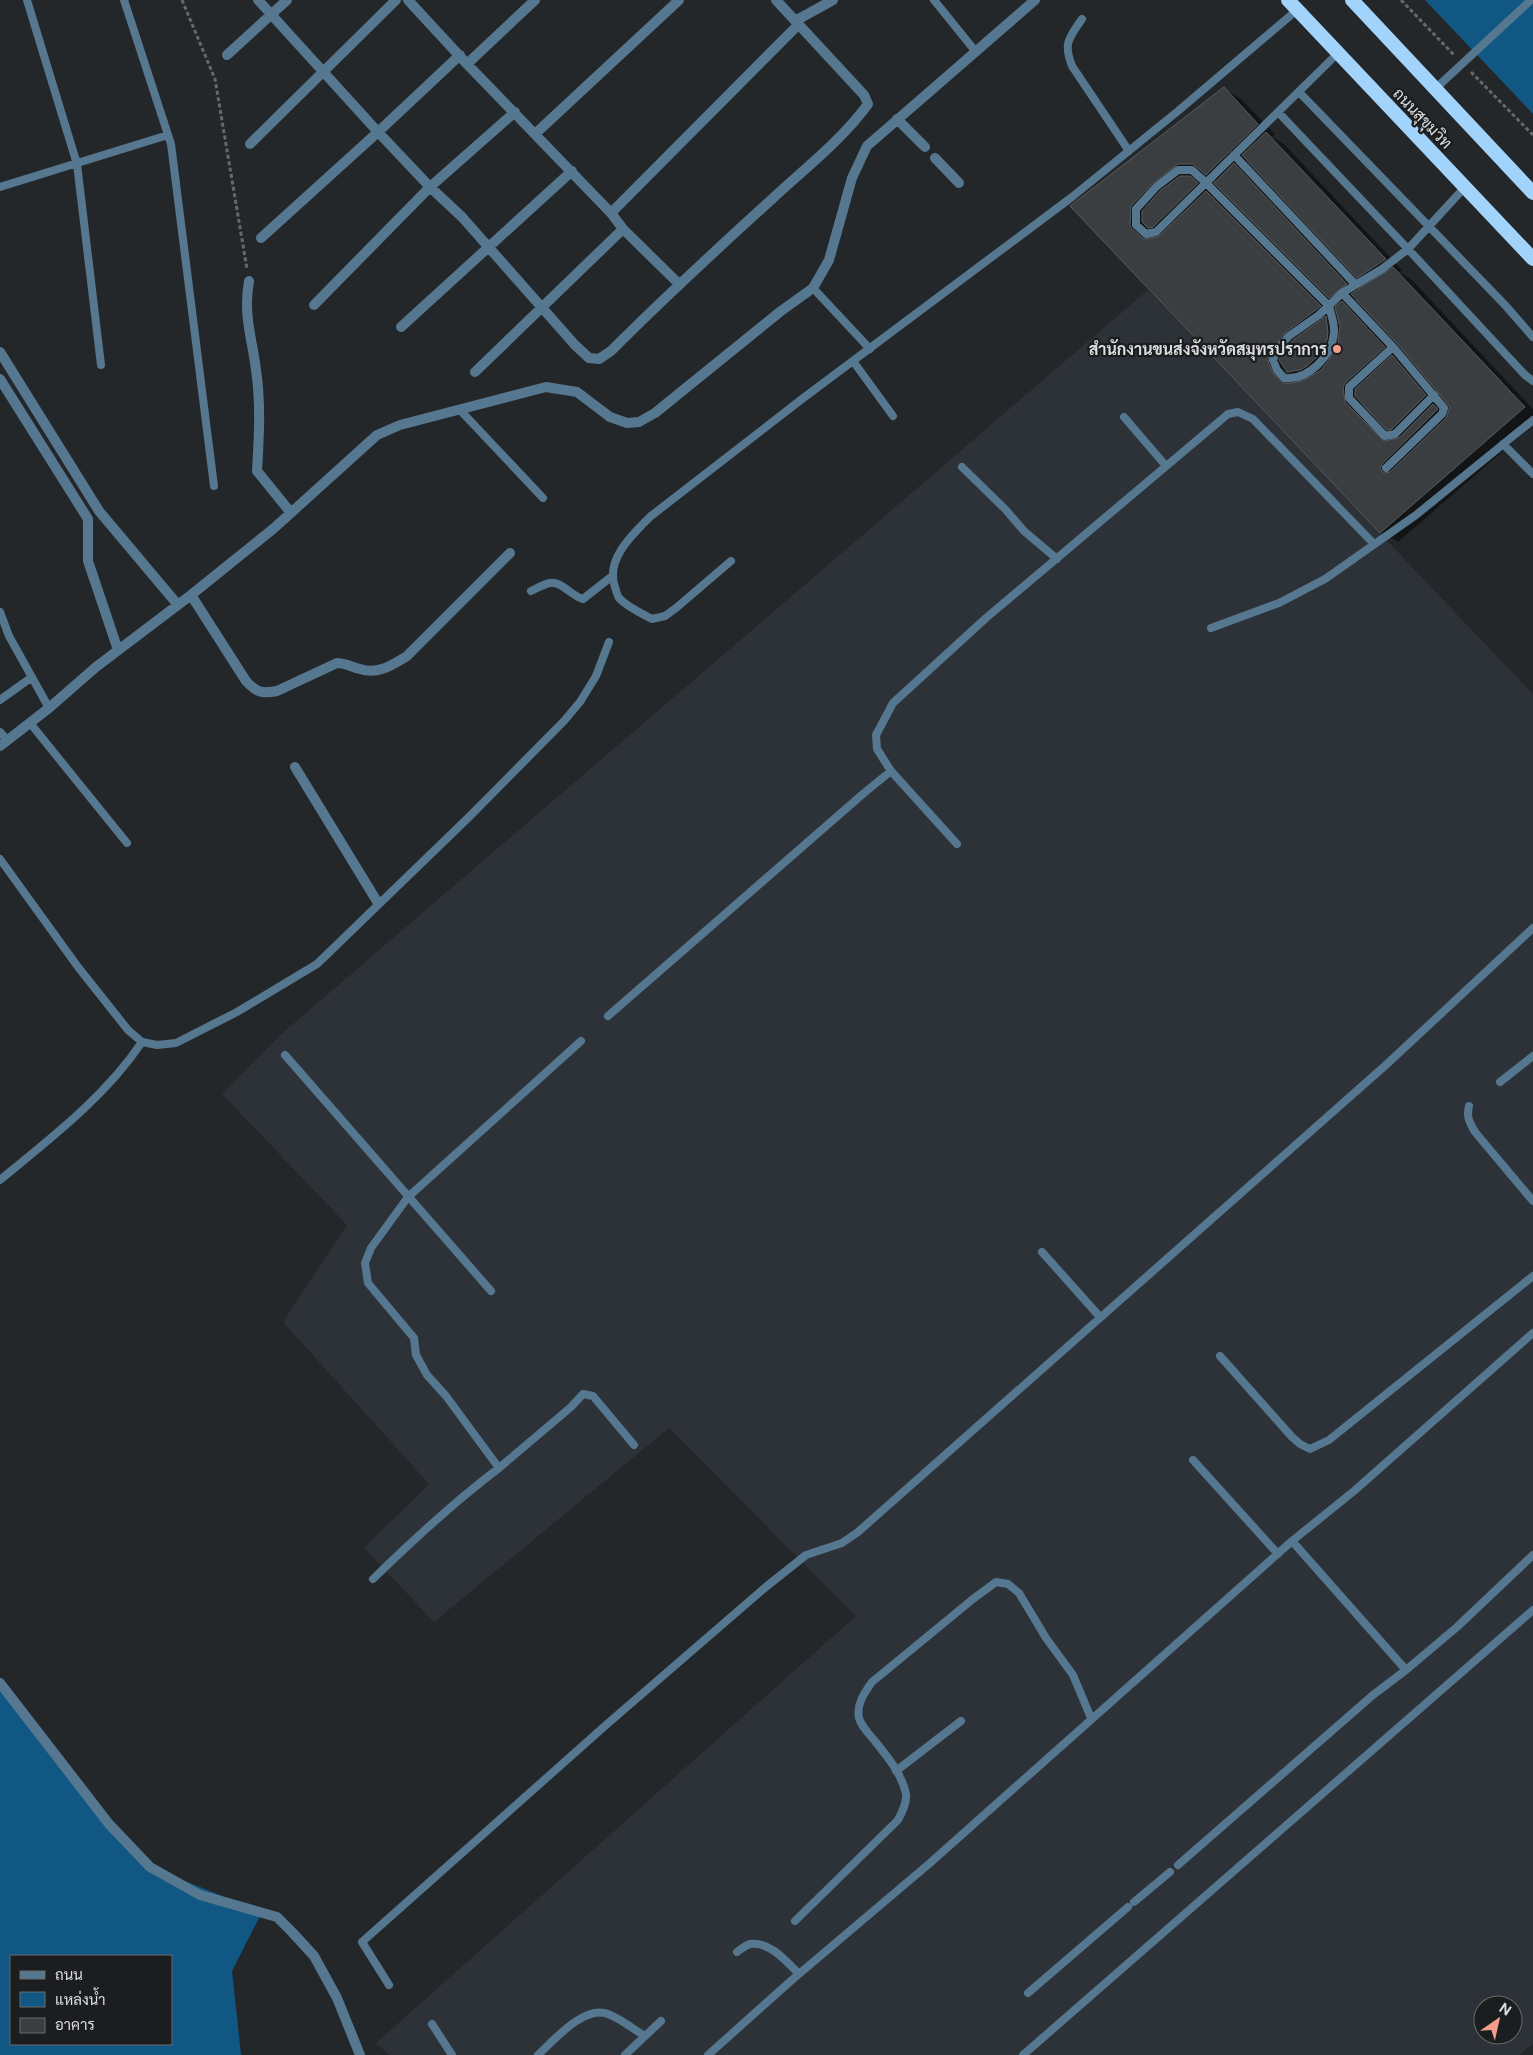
<svg xmlns="http://www.w3.org/2000/svg" width="1533" height="2055" font-family="'Public Sans',Sarabun,sans-serif">
	<rect width="100%" height="100%" fill="#242729"/>
	<!-- built -->
	<path fill="#2c3238" fill-rule="evenodd" d="M1148 290 1533 694V2044L1519 2055H389L376 2043 856 1616 669 1428 434 1622 364 1548 429 1484 283 1322 347 1225 222 1094 278 1037ZM1483 2005H1513V2035H1483Z"/>
	<!-- water -->
	<path fill="#105883" fill-rule="evenodd" d="M1425 0H1533V114Z
		M0 1683 150 1867 262 1912 232 1971 241 2055H0ZM11 1956H171V2044H11Z"/>
	<!-- shadow -->
	<path fill="#0007" fill-rule="evenodd" d="M1224 89 1241 99 1275 134 1272 137 1284 144 1402 270 1399 272 1411 279 1533 409V425L1398 542 1381 532 1071 206ZM1248 160 1357 277 1370 284 1360 290 1252 175 1240 168ZM1196 174H1206L1218 181 1330 297 1341 303V326L1331 321 1337 316 1223 202 1212 196 1215 194 1208 187 1191 177ZM1148 227 1162 235 1158 239 1150 240 1148 238ZM1357 299 1398 342 1449 404 1451 409 1449 414 1440 409 1443 406 1410 367 1398 360 1402 357 1359 313 1348 306ZM1286 369 1287 371 1305 382 1290 384 1285 373ZM1361 400 1388 429 1402 437 1390 441 1362 413Z"/>
	<!-- building -->
	<path fill="#3b3e40" stroke="#595c5e" d="M1224 87 1258 124 1206 175 1193 164H1178L1154 182 1131 206 1130 225 1132 229 1144 239 1158 237 1206 191 1321 306 1286 332 1273 346 1268 362 1273 373 1282 383H1293L1304 380 1321 370 1328 361 1338 343 1340 326 1335 307 1342 301 1385 347 1345 383 1343 387 1345 402 1384 441 1399 438 1433 404 1438 409 1382 464 1380 469 1384 473 1390 472 1446 418 1450 407 1397 343 1351 294 1393 267 1525 407 1380 533 1070 206Z
		M1266 132 1386 259 1357 278 1242 155Z
		M1234 163 1347 284 1329 298 1214 183Z
		M1180 176H1190L1198 183 1153 227 1148 228 1142 222V211L1161 190Z
		M1326 316 1328 332 1327 340 1319 355 1307 366 1300 370 1287 372 1279 360 1283 351 1293 340Z
		M1392 355 1426 395 1392 429 1387 430 1355 396V389Z"/>
	<g fill="none" stroke-linecap="round" stroke-linejoin="round">
		<!-- path -->
		<path stroke="#66686a" stroke-width="3" stroke-dasharray="4 2.5" stroke-linecap="butt" d="M182 0 215 79 247 269
			M1401 0 1454 55
			M1471 72 1533 135"/>
		<!-- service -->
		<path stroke="#567790" stroke-width="8" d="M27 0 77 164 101 365
			M124 0 171 144 214 486
			M934 0 976 52
			M1082 19C1069 38 1063 43 1072 66L1129 151
			M1337 54 1156 232 1146 234 1136 225V209L1157 186 1178 170H1192L1205 182 1329 306C1331 315 1335 325 1334 333 1332 356 1308 381 1284 378L1277 370 1273 360 1278 348 1289 336 1319 315 1342 293 1382 269 1408 249 1465 187
			M1435 89 1531 0
			M1299 92 1505 305 1533 337
			M1278 112 1408 249 1525 375 1533 381
			M1234 155 1355 284
			M0 187 168 135
			M813 288 870 349
			M1342 293 1393 347 1444 408 1442 414 1386 468
			M1393 347 1349 387V398L1385 436 1395 434 1434 395
			M853 361 893 416
			M460 410 543 498
			M1124 417 1166 466
			M1503 444 1533 474
			M962 467 1005 509 1024 531 1057 559
			M731 561 676 608 665 616 652 619C641 613 627 607 619 598 617 595 616 590 615 587 605 559 633 534 651 516L802 399 1072 197 1178 111 1297 10
			M531 591C537 588 544 584 550 583 562 581 571 596 583 599L611 577
			M0 612 9 636 49 708
			M1211 628 1279 603 1325 579 1416 515 1533 420
			M0 700 32 677
			M30 723 127 843
			M0 732 7 740
			M891 771 957 844
			M0 859 78 967 128 1030 142 1042 157 1045 176 1043 237 1012 317 964 469 817 564 721 580 702 596 676 609 642
			M608 1016 864 793 891 771 877 749 876 735 893 703 986 618 1228 414 1238 412 1253 419 1374 544
			M285 1055 491 1291
			M1500 1082 1533 1056
			M1469 1106C1466 1117 1470 1123 1475 1132L1533 1201
			M0 1180C51 1138 105 1097 142 1042
			M1042 1252 1100 1317
			M1220 1356 1292 1437 1300 1444 1310 1449 1329 1440 1533 1276
			M1193 1460 1278 1554
			M499 1468 571 1407 583 1394 593 1396 634 1445
			M1292 1541 1406 1670 1457 1627 1533 1555
			M373 1579C414 1539 454 1502 499 1468L446 1396 427 1375 416 1355 414 1338 368 1283 365 1263 371 1248 408 1197 581 1041
			M896 1771 961 1721
			M1178 1865 1373 1695 1406 1670
			M1134 1902 1170 1872
			M795 1921 898 1820C902 1812 907 1803 906 1794 902 1774 887 1756 874 1740 869 1734 861 1726 859 1718 856 1704 865 1692 872 1682L973 1599 996 1582 1008 1584 1019 1593 1046 1638 1073 1675 1091 1718
			M737 1952C741 1949 746 1945 750 1944 770 1941 787 1962 799 1974
			M389 1985 362 1942 606 1725 767 1586 806 1555 842 1543 858 1532 1387 1064 1533 928
			M1028 1993 1128 1907
			M432 2024 452 2055
			M538 2055C554 2040 584 2005 608 2014 621 2019 633 2029 645 2036
			M625 2055 661 2021
			M708 2055 793 1979 930 1863 1292 1541 1354 1491 1533 1333
			M1023 2055 1533 1610"/>
		<!-- minor -->
		<path stroke="#567790" stroke-width="10" d="M258 0 378 132 430 187 462 217 575 345 589 358 599 359 611 351C663 299 717 249 771 200 803 170 843 139 868 104L864 95 776 0
			M408 0 467 64 611 213 623 229 679 284
			M795 21 833 0
			M227 55 287 0
			M467 64 535 0
			M897 119 925 147
			M535 134 679 0
			M250 144 396 0
			M935 158 959 183
			M611 213 798 25
			M261 238 378 132 460 55
			M249 281C243 315 252 338 256 370 261 404 259 437 257 471L291 513
			M314 305 430 187 515 112
			M401 327 572 171
			M0 352 99 511 178 605
			M475 372 623 229
			M0 379 88 519V561L118 650
			M191 595 246 681C256 692 261 694 277 691L337 663C345 663 352 667 360 669 378 675 392 665 407 656L510 553
			M0 746 49 708 96 667 191 595 273 529 377 435 400 425 546 387 577 392 610 417 627 423 639 422 655 413 781 311 813 288 829 260 852 178 867 146 1035 0
			M295 767 378 903
			M0 1683 109 1824 150 1867 200 1895 277 1917 292 1932 314 1956 337 1998 360 2055"/>
		<!-- trunk -->
		<path stroke="#a2d4fb" stroke-width="14" d="M1288 0 1533 259
			M1352 0 1533 193"/>
	</g>
	<!-- markers -->
	<circle fill="#f49d8c" stroke="#1b1d1f" stroke-width="2" cx="1337" cy="349" r="5"/>
	<g text-anchor="middle" stroke-width="4.5" stroke-linejoin="round" paint-order="stroke">
		<!-- street labels -->
		<g font-size="16" fill="#dddee0" stroke="#1b1d1f">
			<text transform="translate(1423 118) rotate(46)" y="6">ถนนสุขุมวิท</text>
		</g>
		<!-- poi labels -->
		<g font-size="16" font-weight="bold" fill="#dddee0" stroke="#1b1d1f" text-anchor="end">
			<text x="1327" y="355">สำนักงานขนส่งจังหวัดสมุทรปราการ</text>
		</g>
	</g>
	<!-- legend -->
	<rect x="10" y="1955" width="162" height="90" fill="#1b1d1f" stroke="#696a6c"/>
	<rect x="20" y="1971" width="25" height="8" fill="#567790" stroke="#696a6c"/>
	<text x="55" y="1980" font-size="15" fill="#dddee0">ถนน</text>
	<rect x="20" y="1992" width="25" height="15" fill="#105883" stroke="#696a6c"/>
	<text x="55" y="2005" font-size="15" fill="#dddee0">แหล่งน้ำ</text>
	<rect x="20" y="2018" width="25" height="15" fill="#3b3e40" stroke="#696a6c"/>
	<text x="55" y="2030" font-size="15" fill="#dddee0">อาคาร</text>
	<!-- north arrow -->
	<g transform="translate(1498 2020) rotate(34)"><circle r="24" fill="#1b1d1f" stroke="#696a6c"/>
	<path d="M0-4L9 19L0 12L-9 19Z" fill="#f49d8c"/>
	<text y="-8" font-size="14" font-weight="bold" text-anchor="middle" fill="#dddee0">N</text>
	</g>
</svg>
